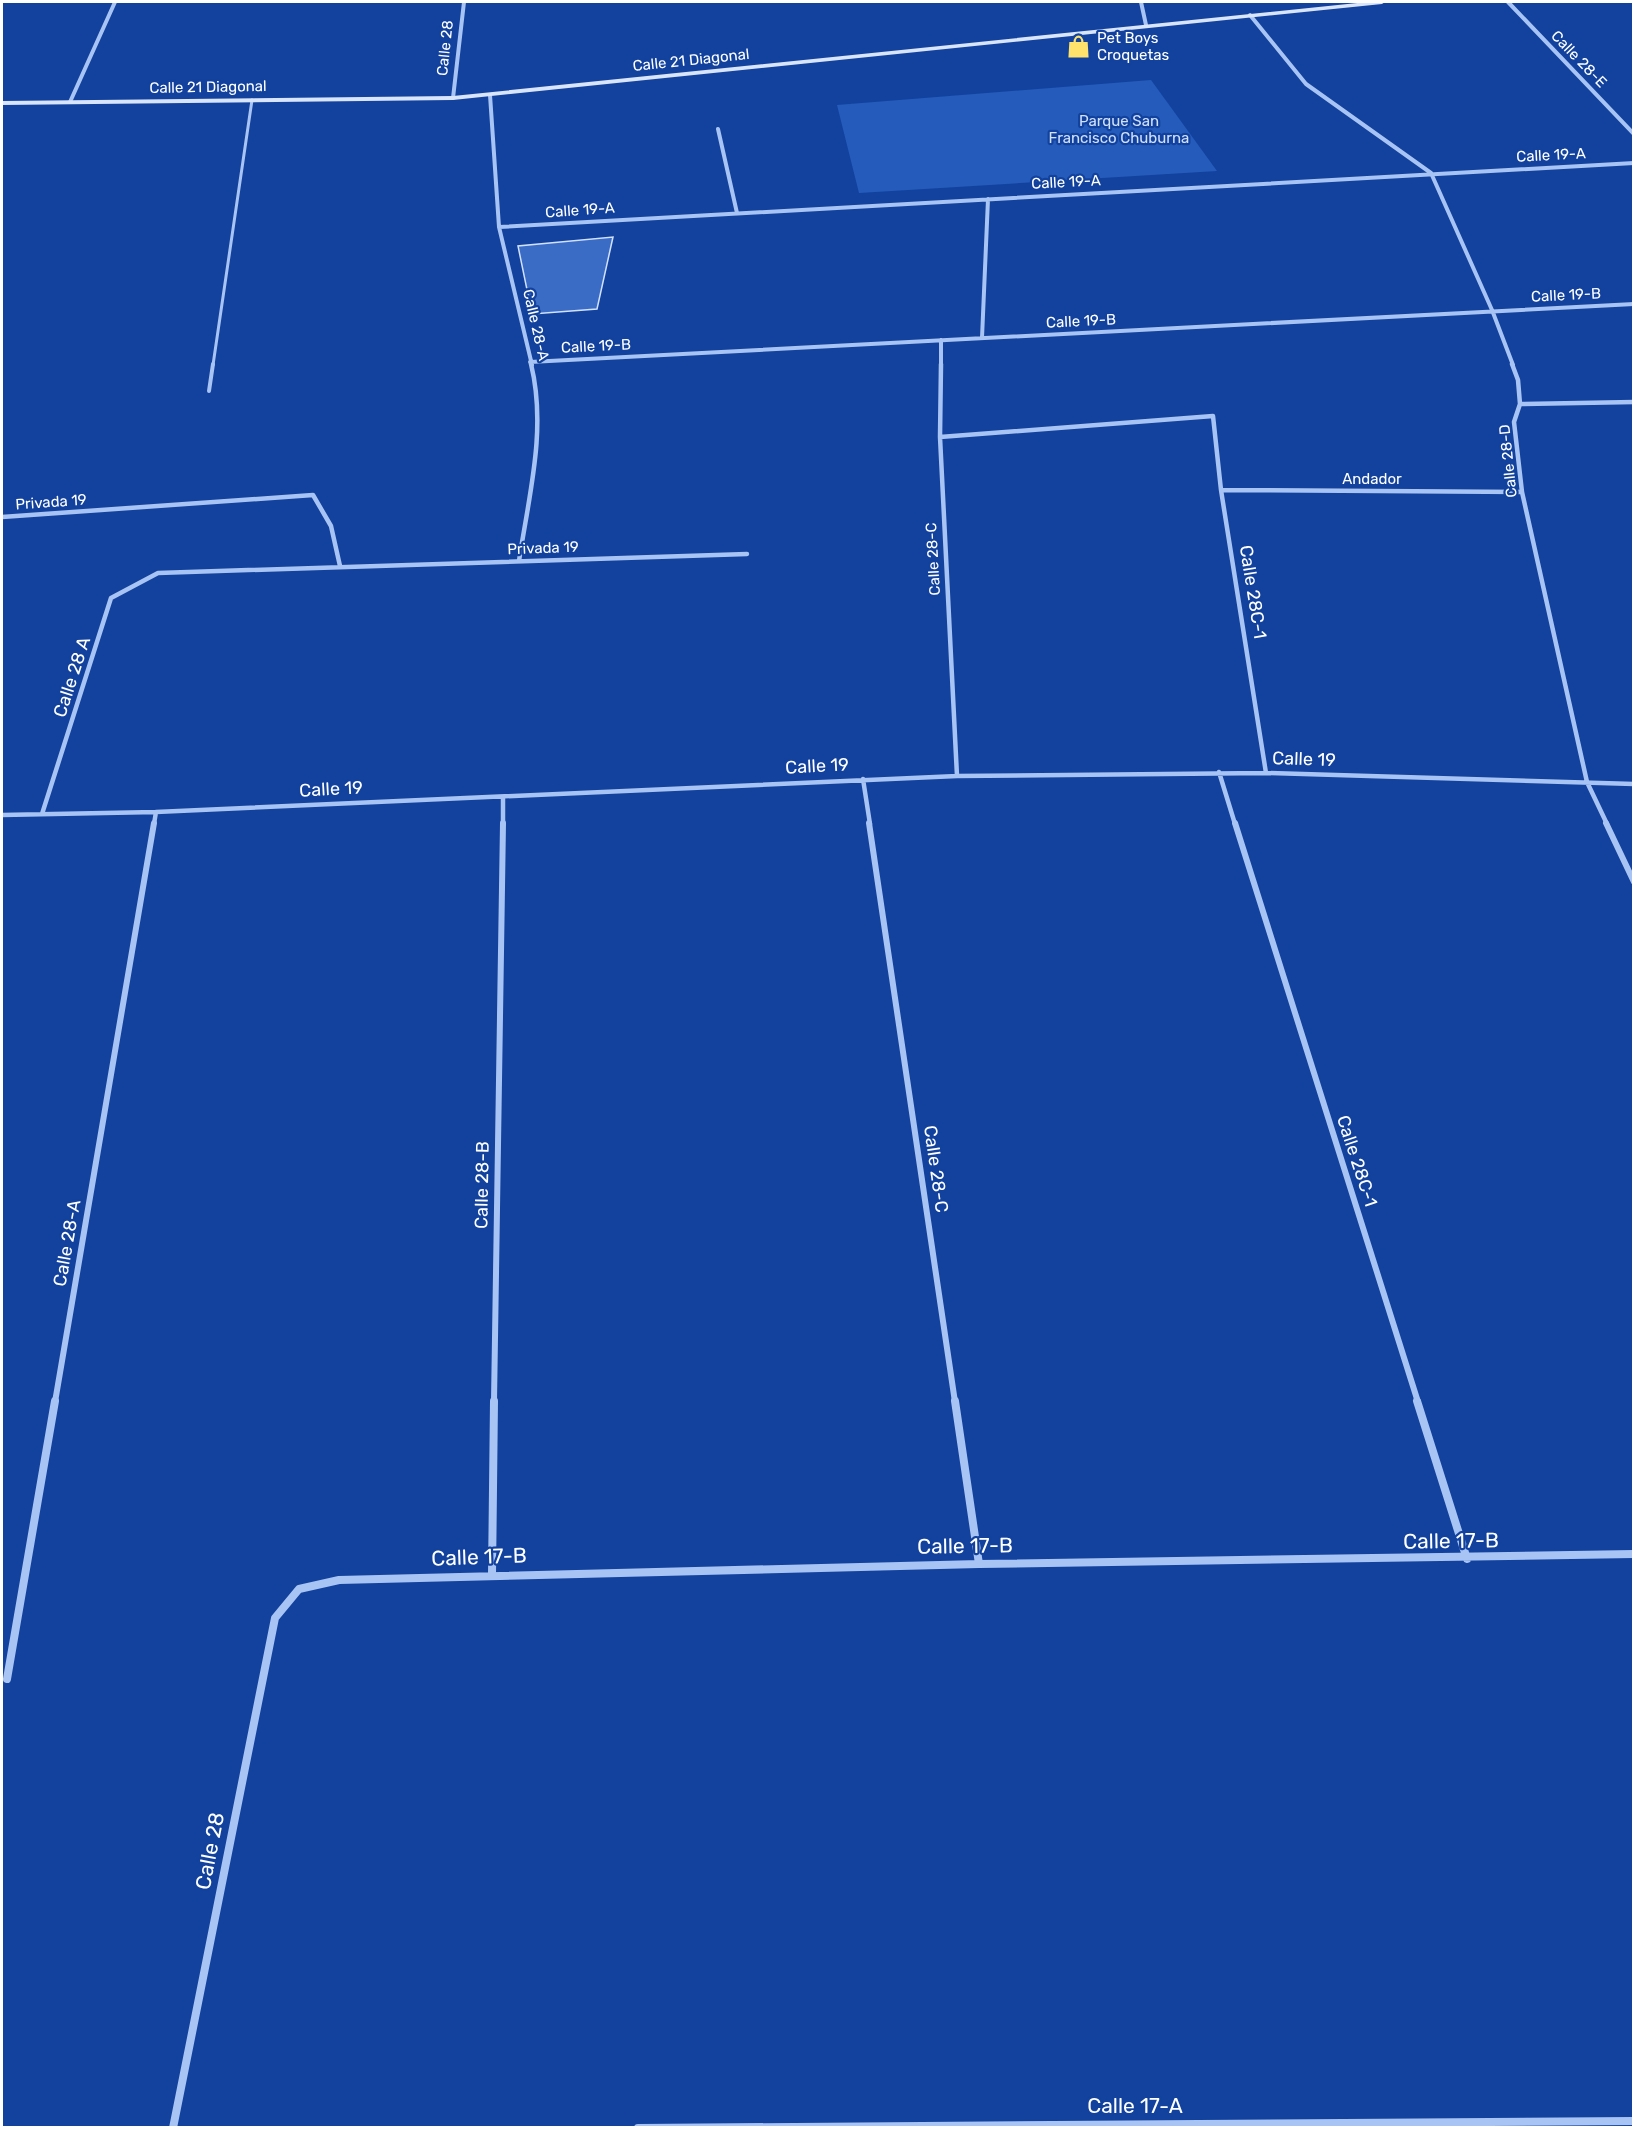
<svg xmlns="http://www.w3.org/2000/svg" width="1635" height="2129" font-family="Rubik,sans-serif">
	<rect width="100%" height="100%" fill="#12429e"/>
	<!-- green -->
	<path fill="#255cbc" d="M1151 80 1217 171 859 193 837 105Z"/>
	<!-- building -->
	<path fill="#3b6cc5" stroke="#d1e1fe" stroke-width="1.5" d="M613 237 597 309 532 314 518 246Z"/>
	<g fill="none" stroke-linecap="round" stroke-linejoin="round">
		<!-- lane-far1 -->
		<path stroke="#a8c4f4" stroke-width="3" d="M213 365 252 100"/>
		<!-- lane -->
		<path stroke="#a8c4f4" stroke-width="4" d="M209 391 213 364"/>
		<!-- street-far3 -->
		<path stroke="#a8c4f4" stroke-width="4" d="M1141 2 1146 25
			M1508 2 1634 134
			M1250 15 1306 84 1431 173 1492 310 1513 365
			M490 95 499 227 532 365
			M453 98 464 2
			M70 102 115 2
			M718 129 737 213
			M499 227 1634 163
			M982 338 988 199
			M530 362 1634 304
			M941 365V340"/>
		<!-- street-far2 -->
		<path stroke="#a8c4f4" stroke-width="4.5" d="M941 364 940 437 957 776
			M1512 364 1518 380 1520 404 1514 422 1522 492 1587 782 1607 824
			M1520 404 1634 402
			M940 437 1213 416 1221 490 1266 773
			M1221 490 1522 492
			M2 517 313 495 331 526 340 566
			M519 561C529 495 547 429 531 364
			M1219 772 1235 824
			M863 779 870 824
			M42 814 111 598 158 573 747 554
			M2 815 156 812 957 776 1266 773 1634 784
			M154 824 156 812
			M503 824V797"/>
		<!-- street-far1 -->
		<path stroke="#a8c4f4" stroke-width="6" d="M869 823 955 1402
			M1235 823 1418 1402
			M1606 823 1634 882
			M55 1402 154 823
			M494 1402 503 823"/>
		<!-- street -->
		<path stroke="#a8c4f4" stroke-width="8" d="M955 1401 979 1564
			M1417 1401 1467 1559
			M492 1575 494 1401
			M7 1679 55 1401
			M173 2128 275 1618 299 1589 339 1580 979 1564 1634 1554
			M638 2128 1634 2121"/>
		<!-- secondary -->
		<path fill="#d8e5fd" fill-rule="evenodd" d="M1367 2H1385L1382 4 453 100 2 105V101L453 96Z"/>
	</g>
	<!-- icons -->
	<defs>
		<symbol id="shop-bare" viewBox="-9 -9 18 18"><path d="M-5-2.5h2.3a2.7 3.5 0 0 1 5.4 0H5L5.5 6h-11ZM-1.5-2.5h3a1.5 2.3 0 0 0-3 0Z" fill="#ffe26c" stroke="#12429e" stroke-width="2.5" paint-order="stroke"/></symbol>
	</defs>
	<g fill-rule="evenodd">
		<use href="#shop-bare" x="1062" y="30" width="33" height="33"/>
	</g>
	<g text-anchor="middle" stroke-width="4.5" stroke-linejoin="round" paint-order="stroke">
		<!-- far-poi labels -->
		<g font-size="15" fill="#fff" stroke="#12429e" text-anchor="start">
			<text x="1097" y="43">Pet Boys<tspan x="1097" dy="17">Croquetas</tspan></text>
		</g>
		<!-- far-street labels -->
		<g font-size="15" fill="#fff" stroke="#12429e">
			<text transform="translate(445 48) rotate(-84)" y="5">Calle 28</text>
			<text transform="translate(1579 59) rotate(46)" y="5">Calle 28-E</text>
			<text transform="translate(691 60) rotate(-6)" y="5">Calle 21 Diagonal</text>
			<text transform="translate(208 87) rotate(-1)" y="5">Calle 21 Diagonal</text>
			<text transform="translate(1551 155) rotate(-3)" y="5">Calle 19-A</text>
			<text transform="translate(1066 182) rotate(-3)" y="5">Calle 19-A</text>
			<text transform="translate(580 210) rotate(-4)" y="5">Calle 19-A</text>
			<text transform="translate(1566 295) rotate(-3)" y="5">Calle 19-B</text>
			<text transform="translate(1081 321) rotate(-3)" y="5">Calle 19-B</text>
			<text transform="translate(536 325) rotate(77)" y="5">Calle 28-A</text>
			<text transform="translate(596 346) rotate(-3)" y="5">Calle 19-B</text>
			<text transform="translate(1508 461) rotate(-96)" y="5">Calle 28-D</text>
			<text x="1372" y="484">Andador</text>
			<text transform="translate(51 502) rotate(-4)" y="5">Privada 19</text>
			<text transform="translate(543 548) rotate(-2)" y="5">Privada 19</text>
			<text transform="translate(933 559) rotate(-93)" y="5">Calle 28-C</text>
		</g>
		<!-- far-park labels -->
		<g font-size="15" fill="#d1e1fe" stroke="#12429e">
			<text x="1119" y="126">Parque San<tspan x="1119" dy="17">Francisco Chuburna</tspan></text>
		</g>
		<!-- street labels -->
		<g font-size="18" fill="#fff" stroke="#12429e">
			<text transform="translate(1253 592) rotate(81)" y="6">Calle 28C-1</text>
			<text transform="translate(72 677) rotate(-72)" y="6">Calle 28 A</text>
			<text transform="translate(1304 759) rotate(2)" y="6">Calle 19</text>
			<text transform="translate(817 766) rotate(-3)" y="6">Calle 19</text>
			<text transform="translate(331 789) rotate(-3)" y="6">Calle 19</text>
			<text transform="translate(1357 1161) rotate(72)" y="6">Calle 28C-1</text>
			<text transform="translate(936 1169) rotate(82)" y="6">Calle 28-C</text>
			<text transform="translate(482 1185) rotate(-89)" y="6">Calle 28-B</text>
			<text transform="translate(67 1243) rotate(-80)" y="6">Calle 28-A</text>
		</g>
		<!-- near-street labels -->
		<g font-size="21" fill="#fff" stroke="#12429e">
			<text transform="translate(1451 1541) rotate(-1)" y="7">Calle 17-B</text>
			<text transform="translate(965 1546) rotate(-1)" y="7">Calle 17-B</text>
			<text transform="translate(479 1557) rotate(-2)" y="7">Calle 17-B</text>
			<text transform="translate(210 1851) rotate(-79)" y="7">Calle 28</text>
			<text x="1135" y="2113">Calle 17-A</text>
		</g>
	</g>
	<!-- border -->
	<rect width="1635" height="2129" fill="none" stroke="#ffffff" stroke-width="6"/>
</svg>
